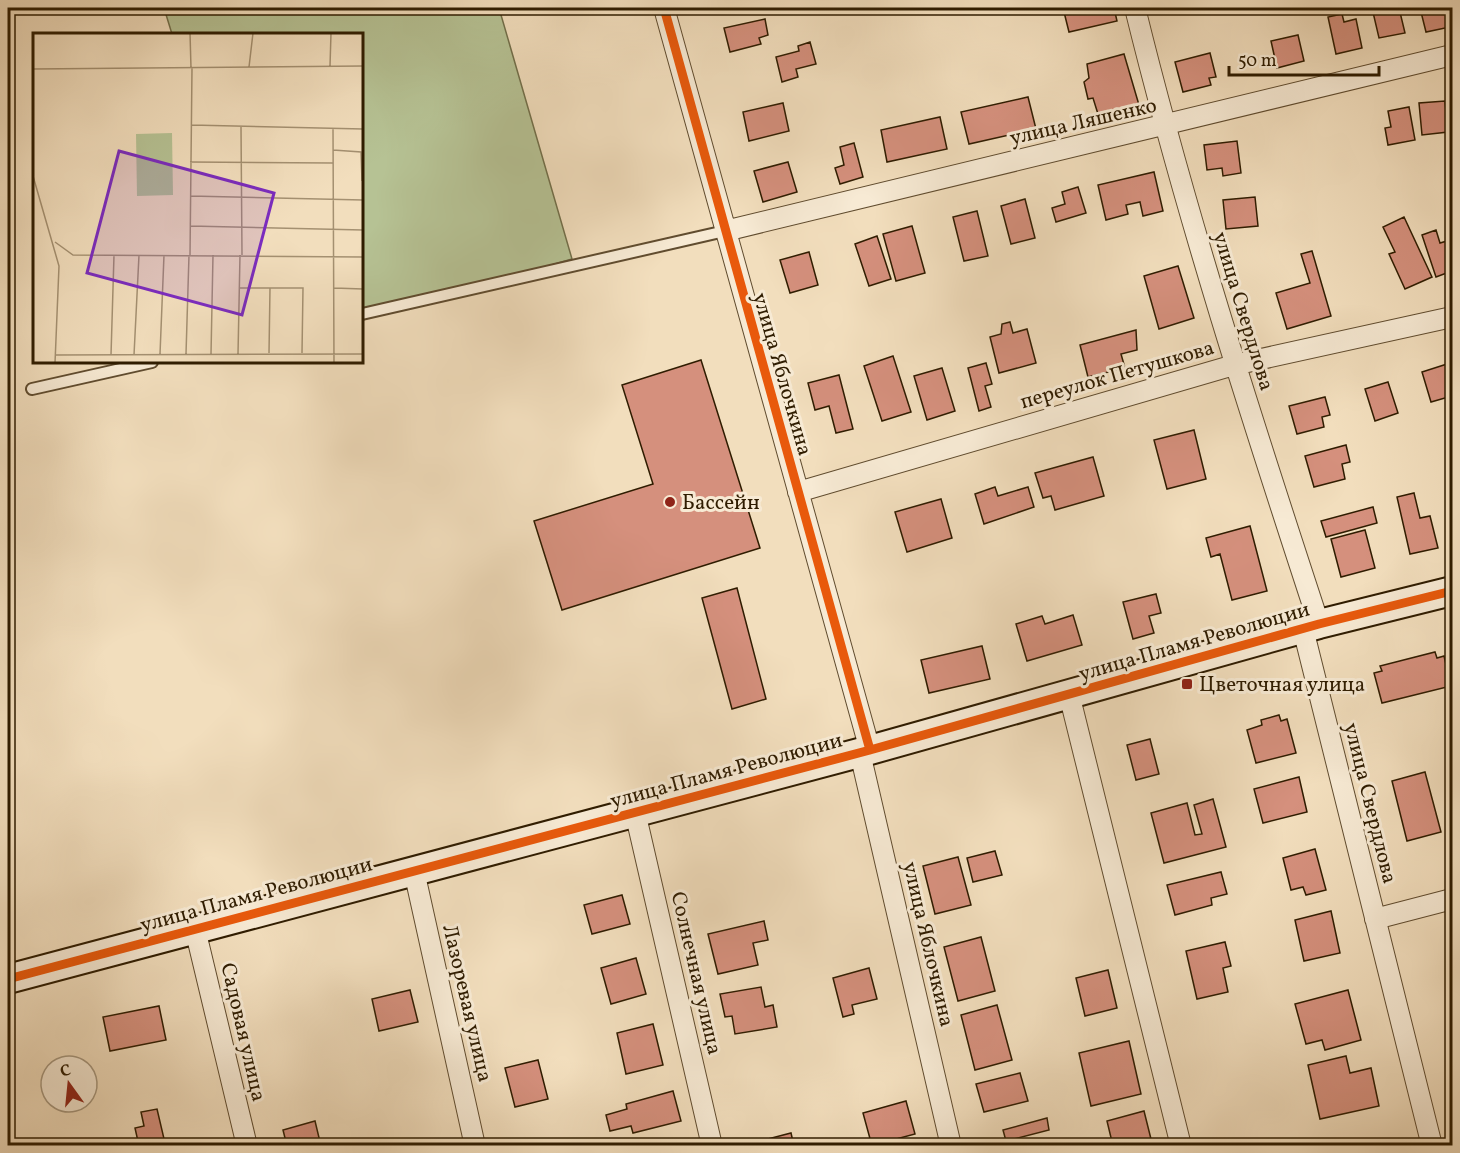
<svg xmlns="http://www.w3.org/2000/svg" width="1460" height="1153" font-family="Vollkorn,serif">
	<rect width="100%" height="100%" fill="#f2debd"/>
	<filter id="stains"><feTurbulence type="fractalNoise" baseFrequency=".00333" numOctaves="4"/><feColorMatrix values="0 0 0 0 .2 0 0 0 0 .09 0 0 0 0 .02 0 0 0 .5 -.17"/></filter>
	<radialGradient id="worn" r=".72"><stop offset=".6" stop-color="#630" stop-opacity="0"/><stop offset="1" stop-color="#630" stop-opacity=".3"/></radialGradient>
	<!-- green -->
	<path fill="#b6c294" stroke="#726f4a" stroke-width="1.5" d="M164 8H499L572 259 362 320V34H172Z"/>
	<!-- building -->
	<path fill="#d5907d" stroke="#2f1c00" stroke-width="1.5" d="M1063 8H1114L1117 21 1069 32Z
		M1372 8H1399L1405 33 1379 38Z
		M1420 8H1446L1450 27 1426 32Z
		M1342 14 1344 22 1356 19 1362 48 1336 54 1328 17Z
		M765 19 768 35 759 38 761 44 730 52 724 28Z
		M1298 35 1304 61 1277 68 1271 41Z
		M810 42 816 64 796 69 798 77 782 82 776 57 799 51 798 46Z
		M1210 53 1216 77 1209 78 1211 85 1183 92 1175 62Z
		M1124 54 1139 105 1098 114 1093 98 1088 99 1084 82 1089 78 1087 64Z
		M1028 97 1036 129 969 144 961 112Z
		M1445 101 1448 132 1422 135 1419 103Z
		M783 103 789 131 749 141 743 112Z
		M1409 107 1415 140 1388 145 1385 128 1391 127 1388 111Z
		M940 117 947 149 887 162 881 130Z
		M1237 141 1241 173 1223 176 1222 168 1207 170 1204 145Z
		M854 143 863 177 840 184 835 168 844 165 840 147Z
		M788 162 797 192 763 202 754 171Z
		M1154 172 1163 211 1143 216 1140 202 1126 205 1128 214 1106 220 1098 185Z
		M1078 187 1086 213 1056 222 1052 208 1065 204 1062 192Z
		M1255 197 1258 226 1226 229 1223 200Z
		M1025 199 1035 238 1011 244 1001 206Z
		M977 211 988 256 964 261 953 217Z
		M1404 217 1432 277 1405 289 1389 254 1395 252 1383 227Z
		M912 226 925 273 896 281 883 234Z
		M1436 230 1440 243 1447 241 1452 258V271L1436 277 1422 235Z
		M877 236 891 279 869 286 855 244Z
		M1312 251 1331 316 1287 329 1276 293 1310 283 1301 254Z
		M809 252 818 285 790 293 780 260Z
		M1178 266 1194 318 1159 329 1144 276Z
		M1010 322 1013 333 1027 329 1036 363 999 373 990 337 1001 334 1002 324Z
		M1136 330 1137 350 1121 354 1125 368 1088 377 1080 345Z
		M893 356 911 412 882 421 864 366Z
		M701 360 760 548 562 610 534 521 653 484 622 385Z
		M986 363 992 384 985 386 991 407 979 411 968 368Z
		M1447 364 1452 381V396L1431 402 1422 372Z
		M942 368 955 411 927 420 914 376Z
		M839 375 853 429 836 433 829 406 815 410 808 383Z
		M1388 382 1398 413 1375 421 1365 389Z
		M1325 397 1330 415 1322 417 1324 427 1297 434 1289 406Z
		M1194 430 1206 479 1167 489 1154 440Z
		M1346 445 1350 462 1342 464 1345 479 1314 487 1305 456Z
		M1093 457 1104 496 1055 510 1051 496 1043 498 1035 473Z
		M995 487 998 496 1028 487 1034 507 984 524 975 494Z
		M1414 493 1420 518 1430 516 1438 548 1410 554 1397 497Z
		M941 499 952 538 907 552 895 512Z
		M1373 507 1377 523 1326 537 1321 521Z
		M1250 526 1267 591 1232 600 1220 554 1211 557 1206 538Z
		M1365 530 1375 568 1341 577 1331 539Z
		M737 588 766 699 732 709 702 598Z
		M1156 594 1161 613 1149 616 1154 633 1133 639 1123 602Z
		M1073 615 1082 645 1027 661 1016 624 1042 616 1045 624Z
		M982 646 990 679 929 693 921 660Z
		M1435 652 1437 658 1444 656 1451 686 1382 703 1374 673 1382 671 1380 666Z
		M1279 715 1281 721 1287 719 1296 753 1256 763 1247 730 1262 725 1261 720Z
		M1150 739 1159 774 1136 780 1127 745Z
		M1425 772 1441 832 1407 841 1392 781Z
		M1299 777 1307 812 1263 823 1254 789Z
		M1213 799 1226 847 1164 863 1151 813 1187 803 1195 835 1202 834 1194 805Z
		M1315 849 1326 890 1306 895 1303 887 1291 890 1283 858Z
		M995 851 1002 875 973 882 967 858Z
		M958 857 971 905 935 914 923 866Z
		M1221 872 1227 894 1211 898 1212 905 1175 915 1167 885Z
		M622 895 630 924 592 934 584 905Z
		M1331 911 1340 953 1304 961 1295 920Z
		M764 921 768 940 753 943 758 965 718 974 708 934Z
		M981 937 995 991 958 1001 944 947Z
		M1225 942 1231 966 1223 968 1228 992 1197 999 1186 951Z
		M636 958 646 994 611 1004 601 968Z
		M869 968 877 999 852 1005 854 1014 843 1017 833 978Z
		M1108 970 1117 1008 1085 1016 1076 978Z
		M761 987 765 1007 773 1005 777 1027 735 1034 732 1016 725 1017 720 994Z
		M410 990 418 1022 379 1031 372 999Z
		M1348 990 1361 1040 1325 1050 1322 1040 1306 1044 1295 1004Z
		M997 1005 1012 1060 975 1070 961 1015Z
		M159 1006 166 1040 110 1051 103 1017Z
		M653 1024 663 1065 626 1074 617 1033Z
		M1129 1041 1141 1094 1091 1106 1079 1053Z
		M1346 1056 1350 1073 1371 1068 1379 1106 1320 1119 1308 1065Z
		M538 1060 548 1099 515 1107 505 1068Z
		M1020 1073 1028 1101 984 1112 976 1084Z
		M673 1091 681 1121 633 1133 631 1126 610 1131 606 1115 627 1109 626 1104Z
		M906 1101 915 1134 896 1139 897 1146H872L863 1113Z
		M157 1109 165 1143 139 1146 135 1128 144 1126 141 1112Z
		M1144 1111 1151 1139 1129 1146H1113L1107 1121Z
		M1047 1118 1049 1130 1006 1141 1003 1130Z
		M315 1121 321 1146H287L283 1130Z
		M791 1133 794 1146H757L756 1142Z"/>
	<g fill="none" stroke-linecap="round" stroke-linejoin="round">
		<defs>
			<path id="lane" d="M362 314 725 231
				M32 389 152 362"/>
			<path id="street" d="M664 8 870 750
				M1135 8C1186 216 1252 420 1319 624
				M725 231 1452 55
				M798 492 1234 365 1452 317
				M1303 629 1432 1146
				M1069 694 1181 1146
				M860 753 951 1146
				M635 812 712 1146
				M414 871 475 1146
				M1375 919 1452 899
				M195 929 247 1146"/>
			<path id="secondary" d="M8 979 870 750 1319 624 1452 591"/>
		</defs>
		<!-- lane casing -->
		<use href="#lane" stroke="#604c2f" stroke-width="14"/>
		<!-- street casing -->
		<use href="#street" stroke="#604c2f" stroke-width="22"/>
		<!-- secondary casing -->
		<use href="#secondary" stroke="#2f1c00" stroke-width="32"/>
		<!-- lane -->
		<use href="#lane" stroke="#f7ead4" stroke-width="10"/>
		<!-- street -->
		<use href="#street" stroke="#f7ead4" stroke-width="20"/>
		<!-- secondary -->
		<use href="#secondary" stroke="#f7ead4" stroke-width="28"/>
		<defs>
			<path id="cycleway" d="M664 8 870 750
				M8 979 870 750 1319 624 1452 591"/>
		</defs>
		<!-- cycleway casing -->
		<use href="#cycleway" stroke="#f7ead4" stroke-width="13"/>
		<!-- cycleway -->
		<use href="#cycleway" stroke="#e8590c" stroke-width="9"/>
	</g>
	<!-- markers -->
	<g fill="#8f2418" stroke="#f7ead4" stroke-width="2">
		<circle cx="670" cy="502" r="6"/>
		<rect x="1181" y="678" width="12" height="12" rx="3"/>
	</g>
	<g text-anchor="middle" stroke-width="6" stroke-linejoin="round" paint-order="stroke">
		<!-- street labels -->
		<g font-size="21" fill="#2f1c00" stroke="#f7ead4">
			<text transform="translate(1083 121) rotate(-13)" y="7">улица Ляшенко</text>
			<text transform="translate(1244 311) rotate(73)" y="7">улица Свердлова</text>
			<text transform="translate(783 374) rotate(74)" y="7">улица Яблочкина</text>
			<text transform="translate(1117 374) rotate(-16)" y="7">переулок Петушкова</text>
			<text transform="translate(1194 641) rotate(-16)" y="7">улица Пламя Революции</text>
			<text transform="translate(726 770) rotate(-15)" y="7">улица Пламя Революции</text>
			<text transform="translate(1371 803) rotate(76)" y="7">улица Свердлова</text>
			<text transform="translate(256 894) rotate(-15)" y="7">улица Пламя Революции</text>
			<text transform="translate(929 944) rotate(77)" y="7">улица Яблочкина</text>
			<text transform="translate(697 973) rotate(77)" y="7">Солнечная улица</text>
			<text transform="translate(468 1003) rotate(77)" y="7">Лазоревая улица</text>
			<text transform="translate(244 1032) rotate(77)" y="7">Садовая улица</text>
		</g>
		<!-- poi labels -->
		<g font-size="21" fill="#2f1c00" stroke="#f7ead4" text-anchor="start">
			<text x="682" y="509">Бассейн</text>
			<text x="1199" y="691">Цветочная улица</text>
		</g>
	</g>
	<!-- overview -->
	<g transform="translate(33 33)">
		<rect width="330" height="330" fill="#f2debd"/>
		<path d="M139 100 140 162 104 163 103 101Z" fill="#b6c294"/>
		<path fill="none" stroke="#a49071" stroke-width="1.5" d="M157 0 158 35M297 33 298 0M216 34 220 0M0 36 330 33M158 92 330 96M208 94 209 222M300 95 301 330M300 117 328 119 329 148M157 129 300 130M0 143 26 233 22 330M157 163 330 167M157 193 330 197M22 209 40 222 330 224M157 222 159 35M206 255H270L269 320M301 255 330 256M236 320 237 255M127 321 131 222M153 321 156 222M178 321 180 222M205 321 207 222M23 322 330 321M78 322 81 222M101 322 106 222"/>
		<path fill="#7b2cbf" fill-opacity="0.15" stroke="#7b2cbf" stroke-width="3" d="M86 118 241 160 209 282 54 240Z"/>
		<rect width="330" height="330" fill="none" stroke="#2f1c00" stroke-width="3"/>
	</g>
	<!-- margin -->
	<rect width="1460" height="1153" fill="none" stroke="#f2debd" stroke-width="30"/>
	<rect x="9" y="9" width="1442" height="1135" fill="none" stroke="#2f1c00" stroke-width="3"/>
	<rect x="15" y="15" width="1430" height="1123" fill="none" stroke="#2f1c00" stroke-width="1.5"/>
	<!-- north arrow -->
	<g transform="translate(69 1084) rotate(345)"><circle r="28" fill="#f7ead4" stroke="#a7987f" stroke-width="1.5"/>
	<path d="M0-4.5L10 22L0 15L-10 22Z" fill="#8f2418"/>
	<text y="-9" font-size="16" font-weight="bold" text-anchor="middle" fill="#2f1c00">С</text>
	</g>
	<!-- scale -->
	<path d="M1229 66v9h150v-9" fill="none" stroke="#2f1c00" stroke-width="3"/>
	<text x="1238" y="66" font-size="18" fill="#2f1c00" stroke="#f7ead4" stroke-width="4.5" paint-order="stroke">50 m</text>
	<rect width="100%" height="100%" filter="url(#stains)"/>
	<rect width="100%" height="100%" fill="url(#worn)"/>
</svg>
